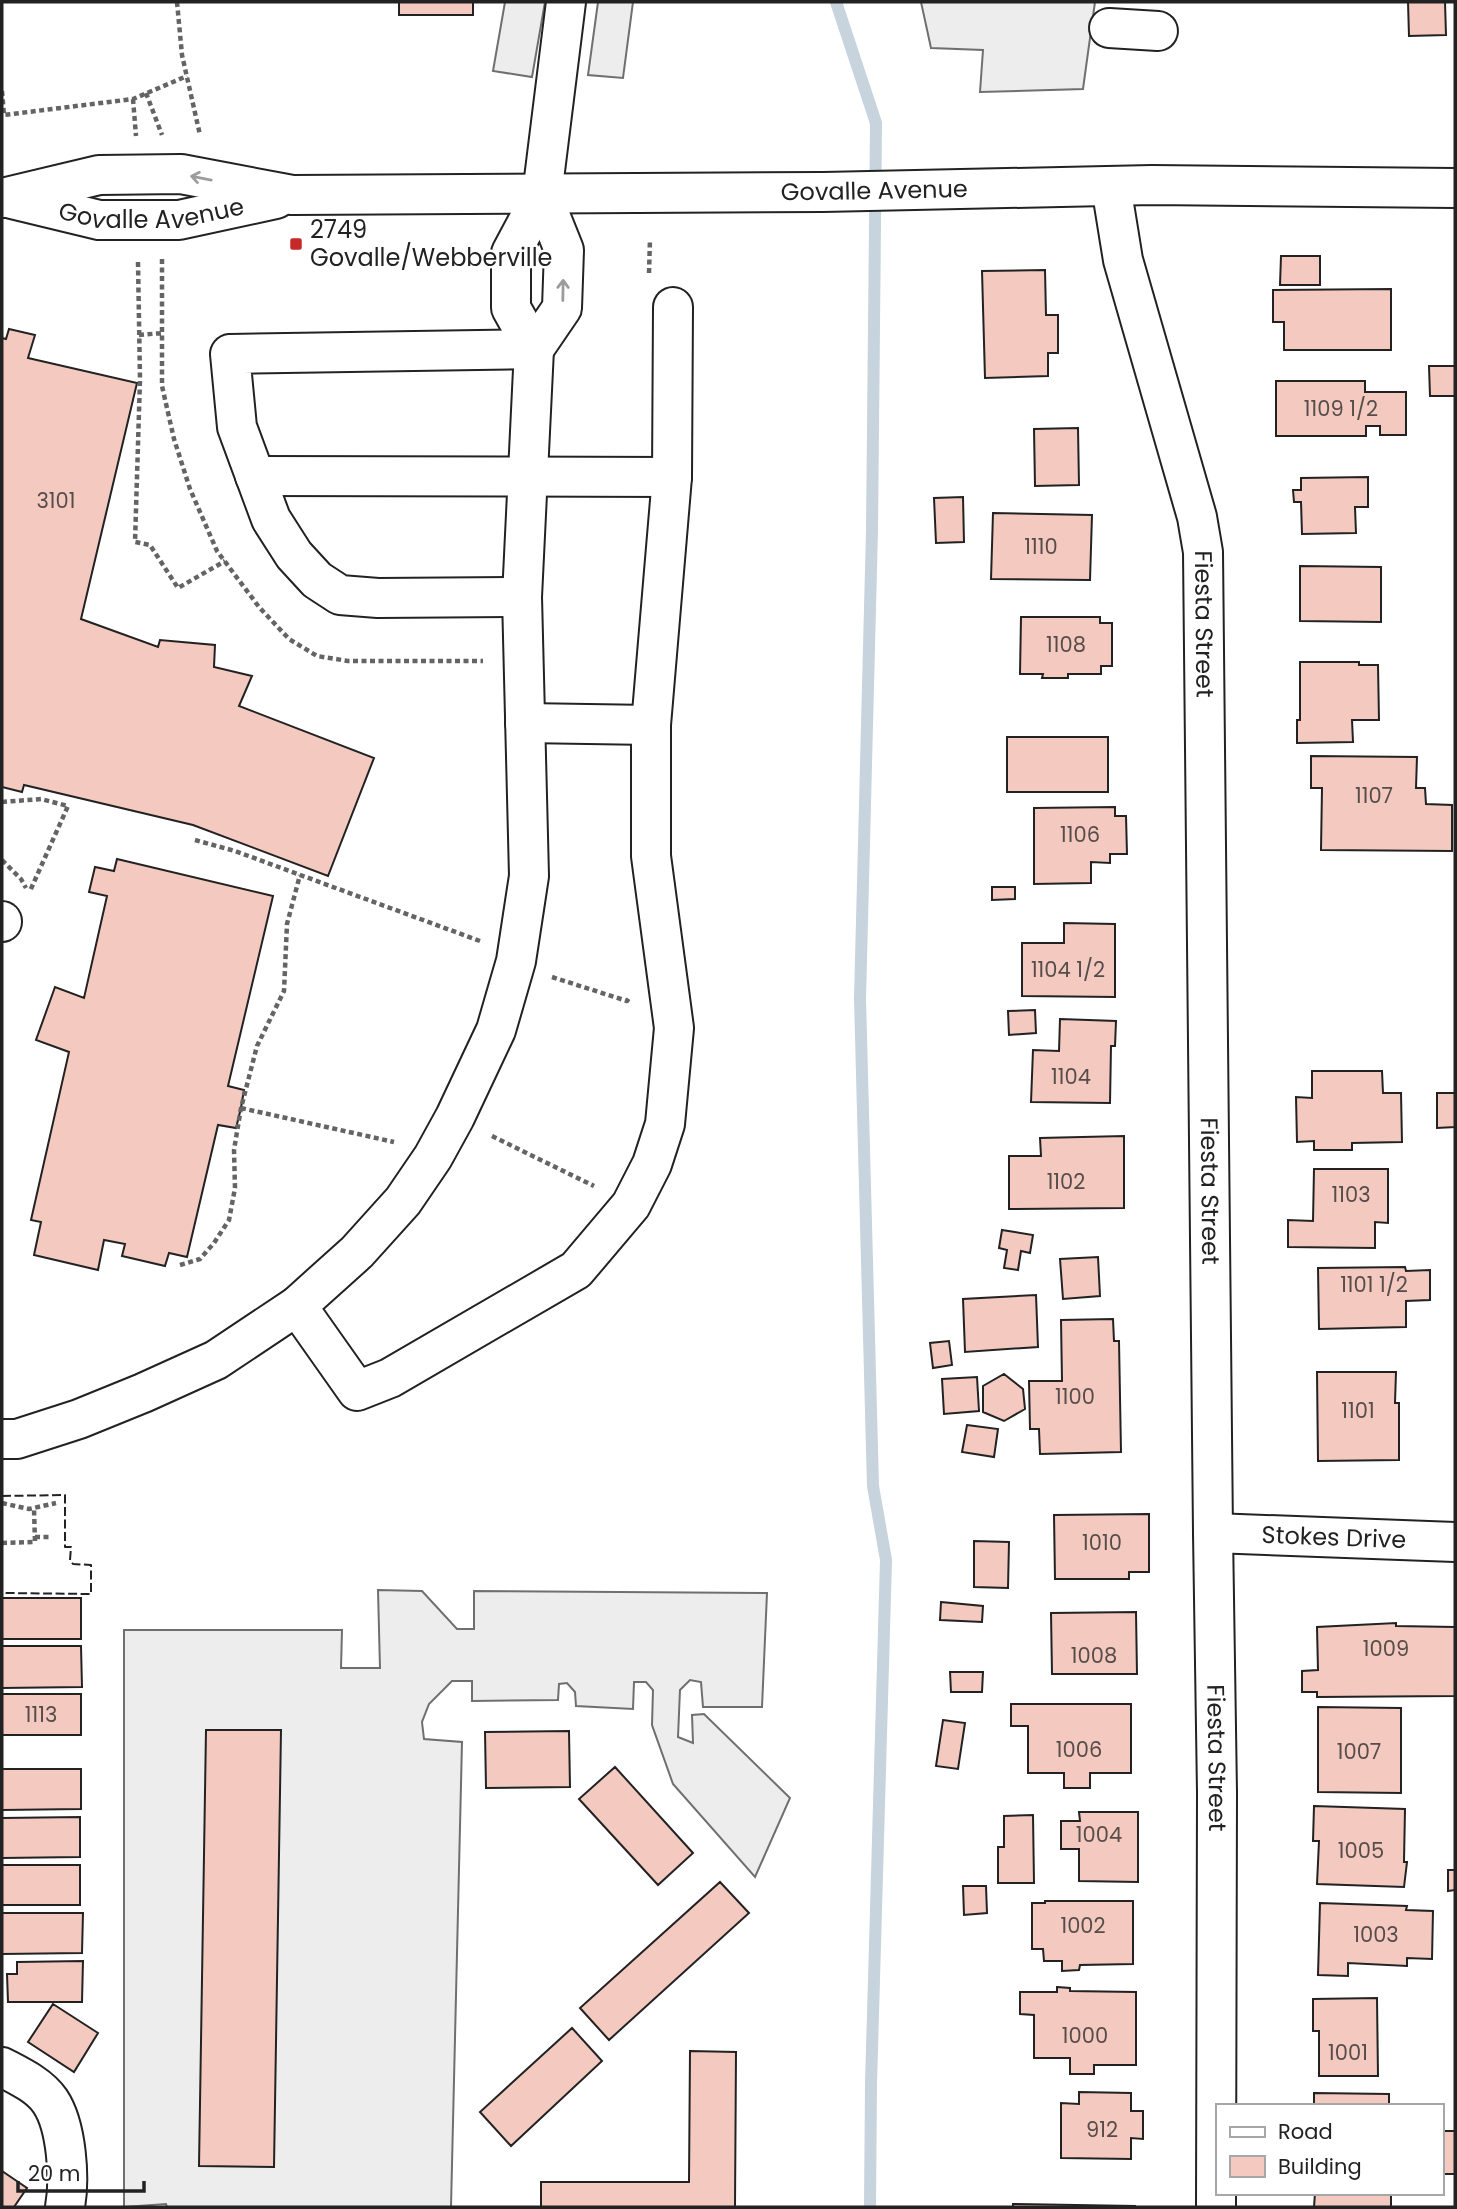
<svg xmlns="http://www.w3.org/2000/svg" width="1457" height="2209" font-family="Poppins,sans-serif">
	<rect width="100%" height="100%" fill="#fff"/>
	<!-- parking -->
	<path fill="#ededed" stroke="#6f6f6f" stroke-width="2" d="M505 2H545L532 77 493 71Z
		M598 2H633L623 78 588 75Z
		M921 2H1095L1083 89 980 92 983 50 931 48Z
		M378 1590 422 1591 457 1629H474V1591L767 1593 762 1707H703L701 1682 690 1680 680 1690 678 1737 693 1743 692 1715 704 1714 790 1798 755 1877 673 1784 652 1725 653 1690 646 1682H634L633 1709 576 1706 575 1692 567 1683 559 1684 558 1700 472 1701V1681H452L429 1704 422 1722 424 1739 462 1742 451 2207H167L166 2204 124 2207V1630H342L341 1668H380Z"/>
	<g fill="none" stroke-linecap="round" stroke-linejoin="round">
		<!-- stream -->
		<path stroke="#c7d3dd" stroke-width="12" d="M836 2 876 123 872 530 860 999 873 1486 886 1560 871 2084 870 2207"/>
	</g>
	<!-- building -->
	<path fill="#f3c9c0" stroke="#222" stroke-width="2" d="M399 2H473V15H399Z
		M1408 2H1445L1446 35 1409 36Z
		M1281 256H1320V285H1280Z
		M1045 270 1046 315H1058V353H1048V376L985 378 982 271Z
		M1391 289V350H1284V322H1273V290Z
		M9 329 35 335 28 358 137 383 81 619 158 647 160 640 215 645 214 667 252 676 239 706 374 758 328 876 193 825 24 785 22 792 2 787V338L6 339Z
		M1429 366H1455V396H1430Z
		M1276 381H1365V392H1406V435H1380V426H1366V436H1276Z
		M1078 428 1079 485 1035 486 1034 429Z
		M1368 477V507H1355L1356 533 1302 534 1301 502H1294L1293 490H1301V478Z
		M963 497 964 542 936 543 934 498Z
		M993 513 1092 515 1090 580 991 579Z
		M1300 566 1381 567V622L1300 621Z
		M1021 617H1100V623H1112V666H1101V674H1068V678H1042L1043 674H1020Z
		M1300 662H1359V665H1378L1379 720H1352L1353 742 1297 743V720H1300Z
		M1007 737H1108V792H1007Z
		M1311 756 1417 757 1416 788H1425L1426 804 1452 805V851L1321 850 1322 788H1311Z
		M1115 807V816H1126L1127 854H1110V863L1091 862V883L1034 884V808Z
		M117 859 273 896 228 1086 244 1090 241 1108 236 1128 218 1125 187 1257 169 1253 165 1266 122 1256 125 1244 104 1240 98 1270 34 1255 41 1222 31 1220 69 1052 36 1040 55 987 84 998 107 896 89 892 95 867 114 871Z
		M992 887H1015V899L992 900Z
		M1064 923 1115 924V997L1022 996V943H1064Z
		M1035 1010 1036 1033 1009 1035 1008 1011Z
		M1060 1019 1116 1021 1115 1046H1111L1110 1103 1031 1102 1033 1050 1059 1051Z
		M1312 1071H1382L1383 1093H1401L1402 1142 1352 1143V1150H1314V1141L1297 1142 1296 1097 1312 1098Z
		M1437 1093H1455V1127L1437 1128Z
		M1124 1136V1208L1009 1209V1156H1041L1040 1138Z
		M1314 1169H1388V1223L1375 1222V1248L1288 1247V1220L1313 1221Z
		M1002 1230 1033 1235 1030 1253 1021 1251 1018 1270 1004 1268 1007 1250 999 1248Z
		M1098 1257 1100 1296 1063 1299 1060 1259Z
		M1405 1267 1406 1271 1430 1270V1300L1406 1301V1327L1319 1329 1318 1268Z
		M1036 1295 1038 1347 965 1352 963 1299Z
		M1113 1319 1114 1341H1119L1121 1452 1040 1454 1039 1429H1030L1029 1381H1062L1061 1320Z
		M949 1341 952 1365 933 1368 930 1343Z
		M1317 1372H1396L1395 1403H1399V1460L1318 1461Z
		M1004 1374 1023 1389 1025 1409 1004 1421 983 1412V1386Z
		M977 1377 979 1411 944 1414 942 1379Z
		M967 1425 998 1429 994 1457 962 1452Z
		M1149 1514V1572H1129V1579H1055L1054 1515Z
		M974 1541 1009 1542 1008 1588 974 1587Z
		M2 1598H81V1639H2Z
		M941 1602 983 1606 982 1622 940 1620Z
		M1136 1612 1137 1674H1052L1051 1613Z
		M1396 1623V1626L1455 1627V1696L1317 1697V1692H1302V1671L1318 1670 1317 1627Z
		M2 1646H81L82 1687 2 1688Z
		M950 1672H983L982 1692H951Z
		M2 1694H81V1735H2Z
		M1011 1704H1131V1773H1090V1788H1064V1773H1028V1726H1011Z
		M1318 1707 1401 1708V1793L1318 1792Z
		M943 1720 965 1723 958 1769 936 1766Z
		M206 1730H281L274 2167 199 2166Z
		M569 1731 570 1787 486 1788 485 1732Z
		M615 1767 693 1853 658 1885 579 1799Z
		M2 1769H81V1809L2 1810Z
		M1314 1806 1405 1809 1404 1862H1407L1404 1887 1317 1884 1319 1841H1313Z
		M1079 1812H1138V1882L1079 1881V1849H1061V1821H1080Z
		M1033 1815 1034 1883H998V1847H1004V1816Z
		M80 1817V1857L2 1858V1818Z
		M2 1865H80V1905H2Z
		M1448 1870H1455V1890L1448 1891Z
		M720 1882 749 1913 609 2040 580 2008Z
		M963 1886H986L987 1913 964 1915Z
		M1045 1901H1133V1964L1080 1965 1079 1970 1062 1971V1961H1044L1043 1949H1032V1903H1045Z
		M1320 1903 1407 1906 1406 1910 1433 1911 1432 1959 1407 1958V1966L1348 1963V1976L1318 1975Z
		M2 1913H83L82 1953 2 1954Z
		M83 1961 82 2002H8L7 1974H17V1962Z
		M1057 1987 1070 1988V1991L1136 1992V2065H1094V2074H1070V2058H1034V2015L1020 2014V1992H1057Z
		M1377 1998 1378 2076H1319V2031H1313V1999Z
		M53 2004 98 2033 74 2072 28 2042Z
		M572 2028 602 2061 511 2146 480 2112Z
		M690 2051 736 2052 735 2207H541V2182H689Z
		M1079 2092 1131 2093V2111H1143V2139L1131 2138V2159L1061 2158V2103L1079 2104Z
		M1314 2093 1389 2094V2106H1314Z
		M1441 2131H1455V2174H1441Z
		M2 2171 27 2188 14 2207H2Z
		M1315 2193H1391V2207H1314Z
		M1013 2204 1135 2206V2207H1013Z"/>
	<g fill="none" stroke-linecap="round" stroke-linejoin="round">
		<defs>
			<g id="minor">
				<path d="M1109 28 1158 31"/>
				<path id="s1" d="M1111 186 1123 260 1197 517 1203 552 1213 1533 1217 1793 1216 2207"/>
				<path id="s2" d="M2 198 99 175 181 174 292 195 823 192 1152 185 1455 188"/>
				<path id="s3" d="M12 199 99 220H179L276 199"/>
				<path d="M534 349 562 308 564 250 542 195"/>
				<path d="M255 476 672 477"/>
				<path d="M522 597 378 598 340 595 317 580 294 555 271 519 237 427 230 354 534 349"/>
				<path d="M525 723 651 725"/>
				<path d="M2 921V922"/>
				<path d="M297 1306 357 1391 390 1378 576 1270 631 1205 652 1164 665 1124 674 1028 651 856V725L672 477 673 307"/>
				<path d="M2 1439H17L79 1419 143 1393 216 1360 297 1306 357 1252 403 1201 433 1157 455 1117 496 1030 516 961 529 876 522 597 534 349 511 308V253L542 195 566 2"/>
				<path id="s4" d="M1213 1533 1455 1542"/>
				<path d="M2 2067C19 2076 39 2085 50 2101 67 2126 70 2179 65 2207"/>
			</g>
		</defs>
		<!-- minor casing -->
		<use href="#minor" stroke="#222" stroke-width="42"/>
		<!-- path -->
		<path stroke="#646464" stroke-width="4.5" stroke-dasharray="5 3.5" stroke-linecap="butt" d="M177 2 182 55 200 135
			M2 91 4 115 133 99 187 76
			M146 93 162 135
			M133 99 136 136
			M162 259V386L174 439 190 489 217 551 259 607 289 639 317 656 348 661H483
			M138 262 140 379 135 542 150 545 178 588 225 561
			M649 273 650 239
			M139 335 163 333
			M2 802 41 799 68 806 30 891
			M195 840 235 851 480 941
			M2 860 21 879 26 888
			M552 977 627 1001 629 998
			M241 1108 394 1142
			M492 1136 594 1186
			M180 1265 200 1259 214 1243 229 1220 235 1188 234 1150 241 1108 257 1046 284 991 287 924 300 875
			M2 1503 29 1509 56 1503
			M35 1537H50
			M2 1543 35 1542 34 1509"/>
		<!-- minor -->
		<use href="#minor" stroke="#fff" stroke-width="38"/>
		<!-- fence -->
		<path stroke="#222" stroke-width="2" stroke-dasharray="9 3.5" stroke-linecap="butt" d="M2 1496 65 1495V1547H71L70 1560 73 1564 91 1565V1594L4 1593"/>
	</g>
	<!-- one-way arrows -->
	<defs><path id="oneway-shaft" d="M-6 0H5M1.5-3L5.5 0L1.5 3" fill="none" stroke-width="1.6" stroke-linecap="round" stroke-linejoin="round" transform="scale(1.75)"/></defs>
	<g stroke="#9c9c9c">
		<use href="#oneway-shaft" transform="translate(201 178) rotate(-169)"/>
		<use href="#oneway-shaft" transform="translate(563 290) rotate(-89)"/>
	</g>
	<!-- markers -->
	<rect fill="#c62828" stroke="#fff" stroke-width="2.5" x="289" y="237" width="14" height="14" rx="3.5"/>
	<g text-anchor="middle" stroke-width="5" stroke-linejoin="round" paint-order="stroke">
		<!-- number labels -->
		<g font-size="21" fill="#564c4a">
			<text x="1341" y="416">1109 1/2</text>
			<text x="56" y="508">3101</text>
			<text x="1041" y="554">1110</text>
			<text x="1066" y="652">1108</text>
			<text x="1374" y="803">1107</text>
			<text x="1080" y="842">1106</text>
			<text x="1068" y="977">1104 1/2</text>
			<text x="1071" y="1084">1104</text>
			<text x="1066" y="1189">1102</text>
			<text x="1351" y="1202">1103</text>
			<text x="1374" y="1292">1101 1/2</text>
			<text x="1075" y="1404">1100</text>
			<text x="1358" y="1418">1101</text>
			<text x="1102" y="1550">1010</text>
			<text x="1386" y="1656">1009</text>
			<text x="1094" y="1663">1008</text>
			<text x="41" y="1722">1113</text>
			<text x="1079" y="1757">1006</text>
			<text x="1359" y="1759">1007</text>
			<text x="1099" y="1842">1004</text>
			<text x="1361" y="1858">1005</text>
			<text x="1083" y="1933">1002</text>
			<text x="1376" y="1942">1003</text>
			<text x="1085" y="2043">1000</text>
			<text x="1348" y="2060">1001</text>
			<text x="1102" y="2137">912</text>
		</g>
		<!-- street labels -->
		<g font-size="24" fill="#222" stroke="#fff">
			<text dy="8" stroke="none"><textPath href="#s2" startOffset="877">Govalle Avenue</textPath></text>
			<text dy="8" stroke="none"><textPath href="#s3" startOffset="142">Govalle Avenue</textPath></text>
			<text dy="8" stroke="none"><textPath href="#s1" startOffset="450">Fiesta Street</textPath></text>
			<text dy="8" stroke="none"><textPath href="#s1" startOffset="1017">Fiesta Street</textPath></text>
			<text dy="8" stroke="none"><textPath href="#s4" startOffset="121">Stokes Drive</textPath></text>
			<text dy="8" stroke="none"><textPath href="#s1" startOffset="1584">Fiesta Street</textPath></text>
		</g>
		<!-- poi labels -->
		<g font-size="24" fill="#222" stroke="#fff" text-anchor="start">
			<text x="310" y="238">2749<tspan x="310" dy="28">Govalle/Webberville</tspan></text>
		</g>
	</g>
	<!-- border -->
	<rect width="1457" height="2209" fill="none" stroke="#222222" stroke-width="7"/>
	<!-- legend -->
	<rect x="1216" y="2104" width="228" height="91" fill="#ffffff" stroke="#a7a7a7" stroke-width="2"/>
	<rect x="1230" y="2127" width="35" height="10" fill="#ffffff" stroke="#a7a7a7" stroke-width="2"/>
	<text x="1278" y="2139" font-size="21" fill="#222222">Road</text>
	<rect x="1230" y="2156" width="35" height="21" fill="#f3c9c0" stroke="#a7a7a7" stroke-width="2"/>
	<text x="1278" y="2174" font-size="21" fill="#222222">Building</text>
	<!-- scale -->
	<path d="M18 2181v10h126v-10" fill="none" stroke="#222222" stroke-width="3.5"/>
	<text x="28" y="2181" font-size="21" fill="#222222" stroke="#ffffff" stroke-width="5" paint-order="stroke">20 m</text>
</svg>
